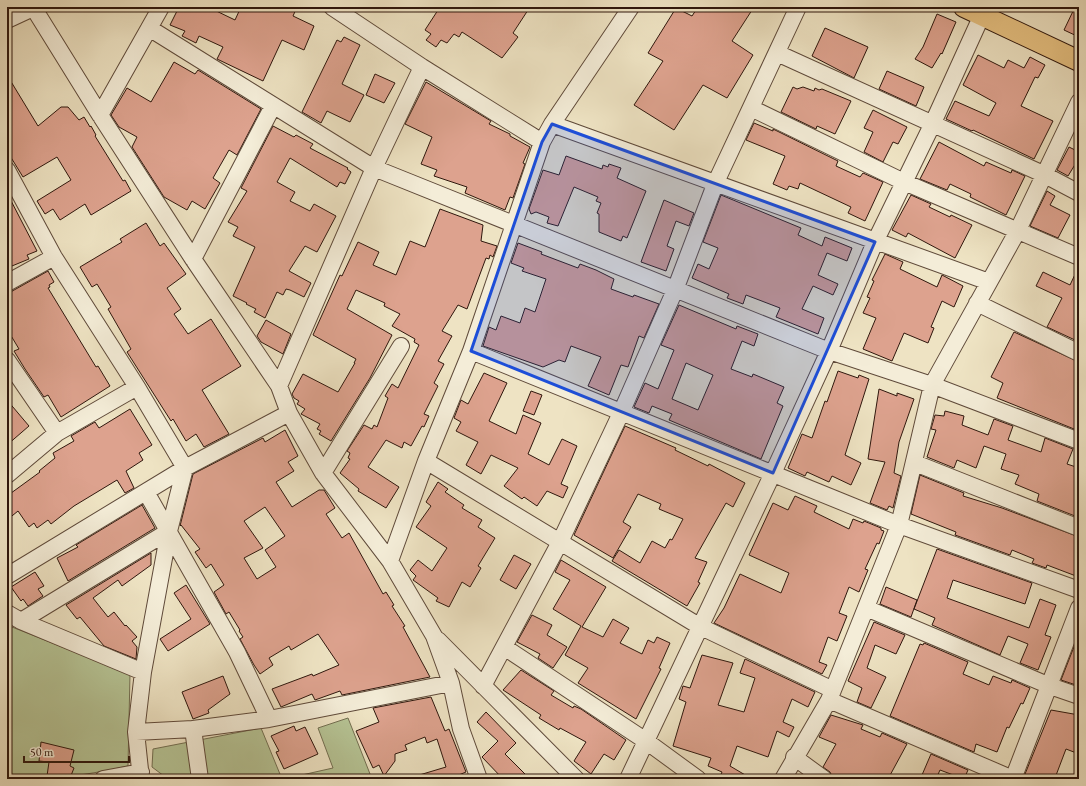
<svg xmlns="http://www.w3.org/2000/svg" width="1086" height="786" font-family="'EB Garamond',serif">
	<rect width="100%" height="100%" fill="#eee3c3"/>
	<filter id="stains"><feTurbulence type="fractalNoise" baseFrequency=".005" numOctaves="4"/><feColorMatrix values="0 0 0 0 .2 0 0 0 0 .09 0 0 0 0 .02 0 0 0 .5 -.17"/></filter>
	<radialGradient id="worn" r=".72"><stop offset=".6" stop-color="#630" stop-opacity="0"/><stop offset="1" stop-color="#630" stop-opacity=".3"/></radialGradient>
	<!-- green -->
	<path fill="#b6c495" stroke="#726e51" d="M7 625 130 674 128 766C88 775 48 781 7 778Z
		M348 718 372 779H284L333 768 318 728Z
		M261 728 282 779H168L152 767 153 749Z"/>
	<!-- building -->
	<path fill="#dda28e" stroke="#2f170d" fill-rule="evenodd" d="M179 7H208L235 20 241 7H297L293 16 314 26 304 50 282 40 263 81 217 59 223 47 199 36 196 43 182 36 185 31 170 25Z
		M440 7H530L513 33 518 37 502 58 462 32 459 37 454 34 447 43 441 40 436 47 426 40 431 34 425 30Z
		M698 7H754L732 41 753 55 727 98 703 85 674 130 634 105 663 61 648 53 676 8 692 16Z
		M1075 7H1079V37L1064 30Z
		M937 14 956 22 942 54 941 53 932 68 915 59 923 47Z
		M825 28 868 47 854 78 812 56Z
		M344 37 360 45 342 84 364 95 350 122 327 111 321 123 302 112 337 40 341 42Z
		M978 55 1004 68 1008 60 1024 68 1030 57 1045 65 1038 78 1035 77 1021 106 1053 121 1034 159 973 130 972 131 946 119 955 101 989 116 996 103 963 85Z
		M174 62 195 74 198 70 261 109 237 155 229 150 213 178 220 183 205 209 192 201 187 210 164 197 132 147 137 137 119 127 111 115 127 88 151 102Z
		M887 71 924 87 916 106 879 89Z
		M375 74 395 83 384 103 366 95Z
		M7 75 38 126 61 107H68L79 120 84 117 90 127 91 126 96 135 95 136 123 181 125 180 131 191 91 215 85 204 60 220 53 209 45 214 37 201 71 180 57 157 23 177 7 151Z
		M426 82 491 121 489 124 510 134V136L530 147 523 163 525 164 513 198 510 197 505 210 465 193 467 187 434 176 437 170 421 164 432 137 405 124Z
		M793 87 797 89 803 87 814 91 815 88 819 90 822 89 851 101 835 134 817 126 816 129 781 112Z
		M873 110 907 127 898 144 893 142 883 162 864 152 873 132 864 128Z
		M754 123 773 131V129L838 161 836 166 860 177 863 173 883 182 865 221 848 213 851 207 800 183 798 189 789 186 787 190 773 184 785 156 746 140Z
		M273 126 294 137 296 135 313 144 310 148 348 168 347 169 351 172 345 184 340 182 337 187 290 158 277 182 295 192 290 201 310 211 314 204 336 216 317 252 305 246 289 271 311 283 304 297 290 290 286 289 283 295 277 292 265 318 254 312 256 309 246 304 247 303 233 296 255 247 233 236 238 227 228 222 247 191 241 188Z
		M939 142 984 166 986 162 1011 173 1012 170 1025 176 1006 215 970 197 971 194 950 184 947 190 920 179Z
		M1069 147 1079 152V158L1068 176 1057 170Z
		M566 156 602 169 603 165 608 167 609 164 621 168 617 178 646 191 627 238 623 236 621 241 599 232V214L597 213 601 203 596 201 598 197 574 187 558 226 547 223 549 217 536 212 531 214 529 209 543 170 559 175Z
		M1047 191 1055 196 1050 205 1070 215 1058 238 1030 226Z
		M7 193 37 251 27 255 29 259 7 268Z
		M721 195 801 228 798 235 822 246 825 237 852 248 847 261 827 253 818 275 838 284 833 295 813 286 802 309 824 318 818 334 776 317 780 308 746 295 743 304 727 298 729 294 692 278 698 264 709 269 718 248 703 242Z
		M911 195 931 204 929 207 950 217 951 215 972 225 955 258 908 233 906 237 892 230Z
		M664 200 694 213 689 226 676 221 667 246 674 249 666 271 641 262Z
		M440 209 483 225 481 241 497 246 493 257 490 255 489 259 486 258 467 309 458 305 442 331 452 336 438 361 444 364 434 383 438 386 424 414 429 416 424 427 422 426 411 446 404 442 402 448 386 440 368 467 399 487 386 508 358 491 359 489 340 473 350 459 348 458 350 453 347 451 364 425 372 429 374 425 377 427 388 398 385 396 392 384 398 388 419 345 414 342 415 339 392 326 400 314 384 306 385 303 356 290 347 309 392 335 370 378 331 441 319 434 321 431 317 429 320 424 301 414 305 409 297 404 299 401 294 398 292 394 303 374 338 392 355 363H354L356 359 313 335 340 275 342 276 358 242 379 252 373 265 396 275 410 241 425 247Z
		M146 223 160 246 164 243 186 274 167 288 181 309 174 314 188 334 211 319 241 366 202 390 229 434 204 447 196 434 186 441 173 419 171 421 127 352 131 349 108 309 111 307 97 284 92 287 80 267 122 242 120 239Z
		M518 243 542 252 541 254 578 268 580 264 596 270 614 279 611 289 633 297 634 295 659 304 644 338 639 336 628 367 621 365 609 395 588 386 601 357 571 346 565 362 559 360 543 367 483 346 489 327 496 330 501 316 520 323 525 308 535 312 546 279 522 271 524 268 511 263Z
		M885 254 903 262 900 269 937 287 942 275 963 286 954 307 942 301 931 327 934 328 928 343 904 333 892 361 863 349 876 318 863 313 870 298 867 297 874 281 872 280Z
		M1079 266V334L1075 340 1047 327 1062 298 1036 286 1043 272 1070 285Z
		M48 271 54 282 49 285 50 287 48 288 96 367 98 366 110 386 61 417 48 395 44 397 25 369 14 351 19 349 7 329V294Z
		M679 305 736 329 737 326 758 334 754 346 742 341 731 369 752 377 753 374 784 387 777 403 783 406 761 459 669 420 672 414 652 406 649 413 634 407 645 383 658 389 674 350 661 345ZM686 363 713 375 698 410 672 399Z
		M266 320 291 334 283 354 261 342 257 336Z
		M1014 332 1079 362V431L997 398 1003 383 991 377Z
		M838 371 858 378 859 375 869 379 845 455 861 463 851 485 832 476 829 482 807 472 805 476 788 468 802 434 812 438 825 401 827 402Z
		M484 373 507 383 489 421 516 434 523 415 541 423 528 454 549 465 562 439 577 446 561 484 568 487 563 498 547 491 537 506 524 497 522 499 504 486 518 468 491 455 481 474 466 465 478 442 456 431 461 422 454 418 461 400 468 404Z
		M879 389 897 396V393L914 399 899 442 894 473 901 476 893 508 889 506 887 510 870 503 885 462 868 459Z
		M531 391 542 395 534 415 523 411Z
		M7 400 29 426 7 445Z
		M130 409 152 445 139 453 143 460 126 471 134 488 125 493 117 480 74 506 51 524 48 520 37 528 34 523 29 527 18 511 7 520V496L40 472 39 471 55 458 53 453 74 441 71 436 95 422 99 428Z
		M945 411 964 416 962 425 988 435 994 419 1013 426 1008 440 1041 452 1045 438 1073 449 1067 464 1079 468V505L1075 516 1037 501 1039 494 1015 484 1019 475 1001 469 1006 454 984 446 976 468 957 460 954 468 927 457 936 430 931 429 935 415 944 416Z
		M625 426 676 448 675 450 708 466 709 464 745 483 733 507 726 503 695 558 707 562 698 582 700 583 687 606 612 561 619 550 640 563 652 541 665 548 670 539 672 540 683 519 659 509 661 504 638 494 623 522 631 527 613 558 574 535Z
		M285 430 298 456 288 462 294 471 276 482 292 507 319 490H324L335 508 326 514 342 538 349 533 383 594 386 592 394 605 392 606 405 626 403 627 430 677 342 695 340 691 315 700 312 694 281 707 272 689 312 674 313 676 339 665 318 634 291 650 289 646 269 658 273 665 260 674 254 665 240 639 243 637 239 631 240 630 229 612 226 614 214 592 224 585 211 564 206 568 195 552 200 549 181 525 180 526 193 474 263 438 265 442ZM265 507 285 536 265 550 276 567 257 579 244 558 263 548 244 521Z
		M920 475 964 493 963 496 1002 508 1079 537V568L1076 576 1047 565 1046 568 1032 563 1034 559 1012 550 1010 555 955 535 956 532 911 514Z
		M438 482 448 489 445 492 464 505 462 508 482 520 478 527 495 538 478 566 481 568 470 587 462 582 449 607 436 601 438 598 413 580 416 576 410 570 418 560 432 571 447 548 416 527 431 506 426 502Z
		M795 496 817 506 814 512 849 529 853 519 863 523 864 521 881 528V530L884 531 879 544 877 543 865 569 868 570 859 592 849 587 839 613 847 616 837 641 828 637 819 662 827 665 822 674 714 623 724 608 740 574 781 593 789 573 749 555 773 503 788 510Z
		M142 505 155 528 68 581 57 558 78 547 76 545Z
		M937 549 1032 583 1025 604 953 580 947 598 1029 628 1040 599 1056 605 1045 635 1051 637 1038 670 1020 663 1028 644 1008 636 1000 655 932 625 935 618 914 609Z
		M151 553V565L122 586 118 580 93 598 108 617 114 612 125 626 126 625 137 637 132 641 137 647 136 659 104 646 80 617 77 619 66 605Z
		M514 555 531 564 516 589 500 580Z
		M561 560 606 587 582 627 603 637 613 619 629 628 620 643 642 654 648 640 654 643 657 637 670 643 659 668 661 669 636 719 578 683 588 668 565 655 581 626 553 609 570 580 555 572Z
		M35 572 44 586 38 589 43 596 28 606 23 599 21 601 11 587Z
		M186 585 210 624 168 651 160 639 191 619 174 593Z
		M886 587 917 600 911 617 880 604Z
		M532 615 552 625 547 635 567 647 553 668 538 658 540 654 517 642Z
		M874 622 905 635 896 654 875 645 867 668 886 677 871 708 857 702 862 688 848 681Z
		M1079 634V686L1061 680Z
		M924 643 968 662 963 674 989 685 993 676 1011 683 1012 680 1030 688 1023 704 1021 703 1009 728 1007 727 997 752 976 744 974 752 890 716 920 644 923 645Z
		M702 655 733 663 718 705 744 712 755 678 740 673 745 659 815 692 808 707 792 699 783 722 794 727 789 737 777 731 768 757 737 746 730 766 752 779H719L722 772 708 766 711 758 673 746 686 702 679 699 683 686 690 688Z
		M521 670 554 691 551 695 573 708 574 706 581 709 626 740 614 760 604 754 591 774 574 761 586 742 560 728 559 730 539 718 541 715 503 690Z
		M223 676 230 694 208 710 209 713 193 719 182 692Z
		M431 697 445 731 449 729 466 772 449 779H416V776L446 767 437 739 427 743 425 737 405 745 407 750 395 754V761L384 776 379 765 373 768 356 731 379 722 373 708Z
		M1051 710 1079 715V754L1066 749 1055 778 1057 779H1023Z
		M486 712 516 743 505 754 530 779H503L482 757 498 741 477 722Z
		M831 715 863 725 861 729 880 737 882 733 907 744 888 779H833L830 772 823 767 836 744 819 737Z
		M294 726 296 731 305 727 318 754 284 769 276 752 279 751 271 736Z
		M41 742 74 750 70 766 74 768 70 778 47 776 49 762 39 761Z
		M931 754 968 770 964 779 940 770 936 779 922 775Z"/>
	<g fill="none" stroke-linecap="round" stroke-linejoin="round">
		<defs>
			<path id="minor" d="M33 7 100 115 193 259 279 386 289 413 323 473 390 561 434 636 451 683 461 729 479 779
				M332 7 422 67 542 142
				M7 20 35 7
				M149 28 374 168 829 351 932 385 1079 441
				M777 53 1043 174 1079 193
				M751 108 904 182 1079 257
				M100 115 161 7
				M552 124 989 282
				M7 170 54 257 137 387 185 468 169 531 143 672 136 732 141 779
				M193 259 273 106
				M7 283 54 257
				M977 303 1079 353
				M471 351 899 525 1079 590
				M7 360 57 433
				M279 386 374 168 422 67
				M426 461 699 626 833 690
				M915 463 1079 528
				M323 473 401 346
				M7 475 57 433 137 387
				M146 492 237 652 269 719
				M390 561 426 461 471 351 542 142 552 124 631 7
				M7 576 185 468 289 413
				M866 608 1050 686 1079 696
				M7 613 21 621 143 672
				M21 621 169 531
				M438 640 576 779
				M504 647 646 741 698 779
				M483 686 560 542 621 413 675 290 716 182 798 7
				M829 700 1013 779
				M193 729 200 779
				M136 732 193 729 269 719 451 683
				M794 757 824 779
				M103 779 141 772
				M628 779 773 473 829 351 875 242 932 125 982 15
				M783 779 829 700 899 525 932 385 1017 232 1079 102
				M1013 779 1079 608"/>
			<path id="major" d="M964 7 1079 61"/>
		</defs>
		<!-- minor casing -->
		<use href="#minor" stroke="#5f4a3a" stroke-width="18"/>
		<!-- major casing -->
		<use href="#major" stroke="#2f170d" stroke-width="22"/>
		<!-- minor -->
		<use href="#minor" stroke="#f4edd8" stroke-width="16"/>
		<!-- major -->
		<use href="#major" stroke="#e7c282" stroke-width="20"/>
	</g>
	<!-- marked area -->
	<path fill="#1d4ed8" fill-opacity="0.2" stroke="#1d4ed8" stroke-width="3" stroke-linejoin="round" d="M552 124 875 242 773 473 471 351 542 142Z"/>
	<!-- margin -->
	<rect width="1086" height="786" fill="none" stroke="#eee3c3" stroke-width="24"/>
	<rect x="8" y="8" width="1070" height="770" fill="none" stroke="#2f170d" stroke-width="2"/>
	<rect x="12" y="12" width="1062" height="762" fill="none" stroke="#2f170d"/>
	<!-- scale -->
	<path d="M24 756v6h105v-6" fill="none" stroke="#2f170d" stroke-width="2"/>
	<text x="30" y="756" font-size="12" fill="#2f170d" stroke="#f4edd8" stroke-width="3" paint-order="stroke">50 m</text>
	<rect width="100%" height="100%" filter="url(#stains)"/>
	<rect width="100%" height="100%" fill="url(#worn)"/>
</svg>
